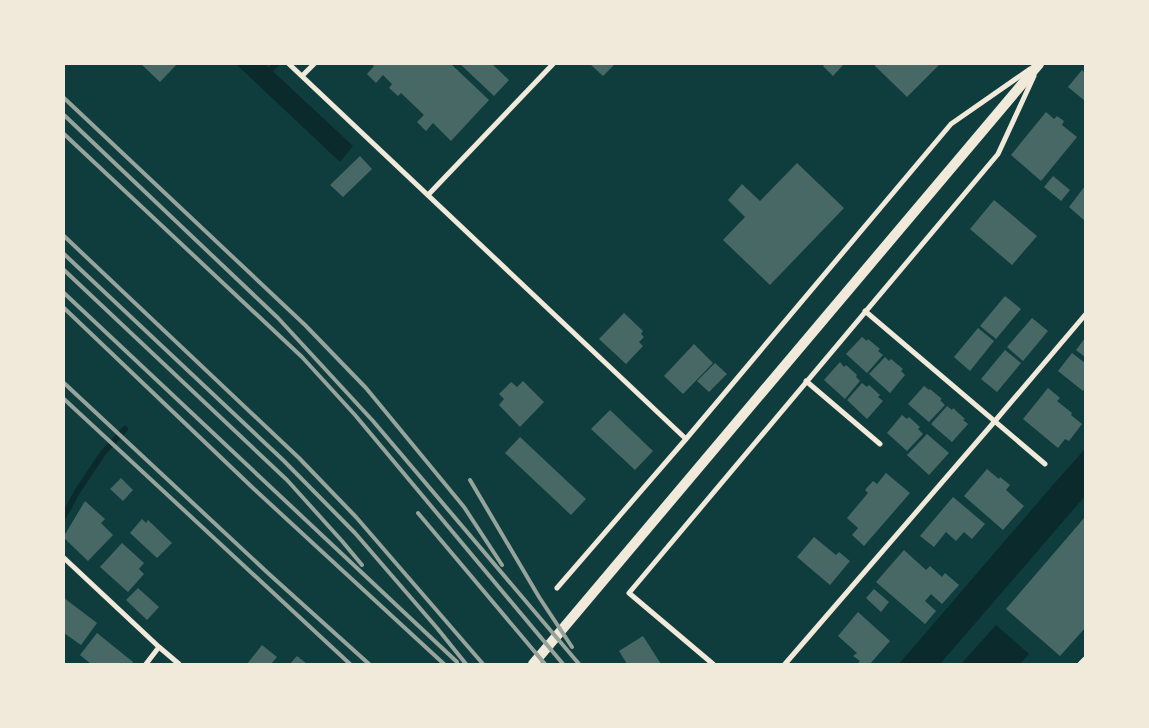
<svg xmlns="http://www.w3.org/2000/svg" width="1149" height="728" font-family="'DM Sans',sans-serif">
	<rect width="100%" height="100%" fill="#0f3d3e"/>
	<!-- water -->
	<path fill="#0a2a2b" d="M236 64H265L353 146 340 162Z
		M1085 449V496L940 664H899L1052 486Z
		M996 625 1029 654 1020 664H961Z"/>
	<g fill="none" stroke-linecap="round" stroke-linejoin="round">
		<!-- stream -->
		<path stroke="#0a2a2b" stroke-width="6" d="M265 75 276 64
			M64 516 77 492 103 453 125 429"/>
	</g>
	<!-- building -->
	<path fill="#486865" d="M141 64H177L160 82Z
		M371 64H451L489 100 451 141 433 123 426 131 417 122 424 115 401 93 398 96 389 88 392 84 383 75 376 83 367 74 374 66Z
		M460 64H492L509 80 494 96Z
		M590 64H615L603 76Z
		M826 64H844L833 76 823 66Z
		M873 64H940L907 97Z
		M1082 70 1085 73V101L1068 87Z
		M1046 112 1054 119 1057 116 1064 121 1062 125 1077 137 1041 181 1011 155Z
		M360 156 372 169 343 197 330 185Z
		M797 163 844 208 770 285 723 240 745 217 728 200 742 184 760 201Z
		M1053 176 1070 190 1061 201 1044 187Z
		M1085 186V221L1069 207Z
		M994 200 1037 236 1012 265 970 229Z
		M1005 296 1021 309 996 339 980 326Z
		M624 313 643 331 641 334 644 337 639 342 643 346 626 364 599 339Z
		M1032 318 1048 331 1023 361 1007 347Z
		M978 328 994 341 970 371 954 357Z
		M862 337 867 341 868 339 880 349 878 351 883 355 867 373 846 354Z
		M1085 338V357L1076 350Z
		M694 344 713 363 683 394 664 376Z
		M1005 350 1021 363 997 392 981 379Z
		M1072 353 1085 363V388L1083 391 1058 371Z
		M885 357 889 361 891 359 903 369 901 371 905 375 890 393 869 374Z
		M840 362 844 367 846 365 857 375 856 377 860 381 845 399 824 380Z
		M715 363 727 374 709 392 697 381Z
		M523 381 544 402 520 427 499 405 504 399 499 394 511 382 517 387Z
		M862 383 867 387 869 385 880 395 878 397 883 401 867 419 847 400Z
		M924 386 929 390 930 389 942 399 940 400 945 405 929 422 908 404Z
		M1048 388 1060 398 1057 401 1072 413 1071 415 1082 424 1069 441 1065 439 1058 448 1023 419Z
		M947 406 952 410 953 408 965 419 963 420 968 424 952 442 931 424Z
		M610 410 653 451 635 470 591 429Z
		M902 415 907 419 909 417 920 427 918 429 923 434 907 451 887 433Z
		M927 434 949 453 929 475 907 455Z
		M520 437 586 499 571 515 505 453Z
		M987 469 999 479 1000 477 1010 485 1006 490 1024 506 1003 530 964 496Z
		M886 473 910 493 864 546 852 535 858 528 847 518 868 493 865 490 873 481 877 484Z
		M121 478 133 490 123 501 110 489Z
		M953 497 985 524 972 539 964 532 956 541 946 532 934 547 920 536Z
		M85 501 105 519 101 523 113 535 88 561 64 538V536Z
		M1085 517V628L1060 656 1006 609Z
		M142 519 146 523 148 520 172 543 157 558 130 533Z
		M814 537 836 555 839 552 850 561 830 585 797 557Z
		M122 543 144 563 139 569 144 574 128 592 100 567Z
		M904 550 926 570 930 566 942 577 945 573 959 585 942 604 931 594 925 601 936 611 925 624 876 582Z
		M138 588 159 607 147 620 126 600Z
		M874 589 889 602 881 612 866 598Z
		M64 598 97 623 81 645 64 633Z
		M858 612 890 641 870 664H857L860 661 853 656 857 653 838 636Z
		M97 633 133 662 132 664H91L80 655Z
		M643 636 661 664H627L619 651Z
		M262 645 277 657 271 664H247Z
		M297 656 307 664H290Z"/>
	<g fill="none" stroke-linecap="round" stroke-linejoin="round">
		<!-- minor -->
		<path stroke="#f1e9da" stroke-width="5" d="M289 64 686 439
			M302 76 314 64
			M428 195 553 64
			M865 311 1045 464
			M806 381 880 444
			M64 558 159 647 179 664
			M557 588 686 439 951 124 1030 69
			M146 664 159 647
			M713 664 629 593 998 154 1034 76
			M785 664 995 421 1085 315
			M1080 664 1085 659"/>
		<!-- secondary -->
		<path stroke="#f1e9da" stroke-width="10" d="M533 664 1039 64"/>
		<!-- rail -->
		<path stroke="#97a49c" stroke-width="4" d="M64 98 305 325 366 388 464 507 502 565
			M64 115 278 318 373 421 579 664
			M64 134 302 357 355 415 563 664
			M64 236 299 458 356 517 483 664
			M64 254 283 460 355 533 437 628 466 664
			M64 270 287 480 342 541 362 565
			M64 293 457 662
			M64 308 254 489 444 664
			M64 383 269 574 369 664
			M64 399 350 664
			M470 480 539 597 572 647
			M418 513 545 664"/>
	</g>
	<!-- border -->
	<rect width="1149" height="728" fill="none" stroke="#f1e9da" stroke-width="130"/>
</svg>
